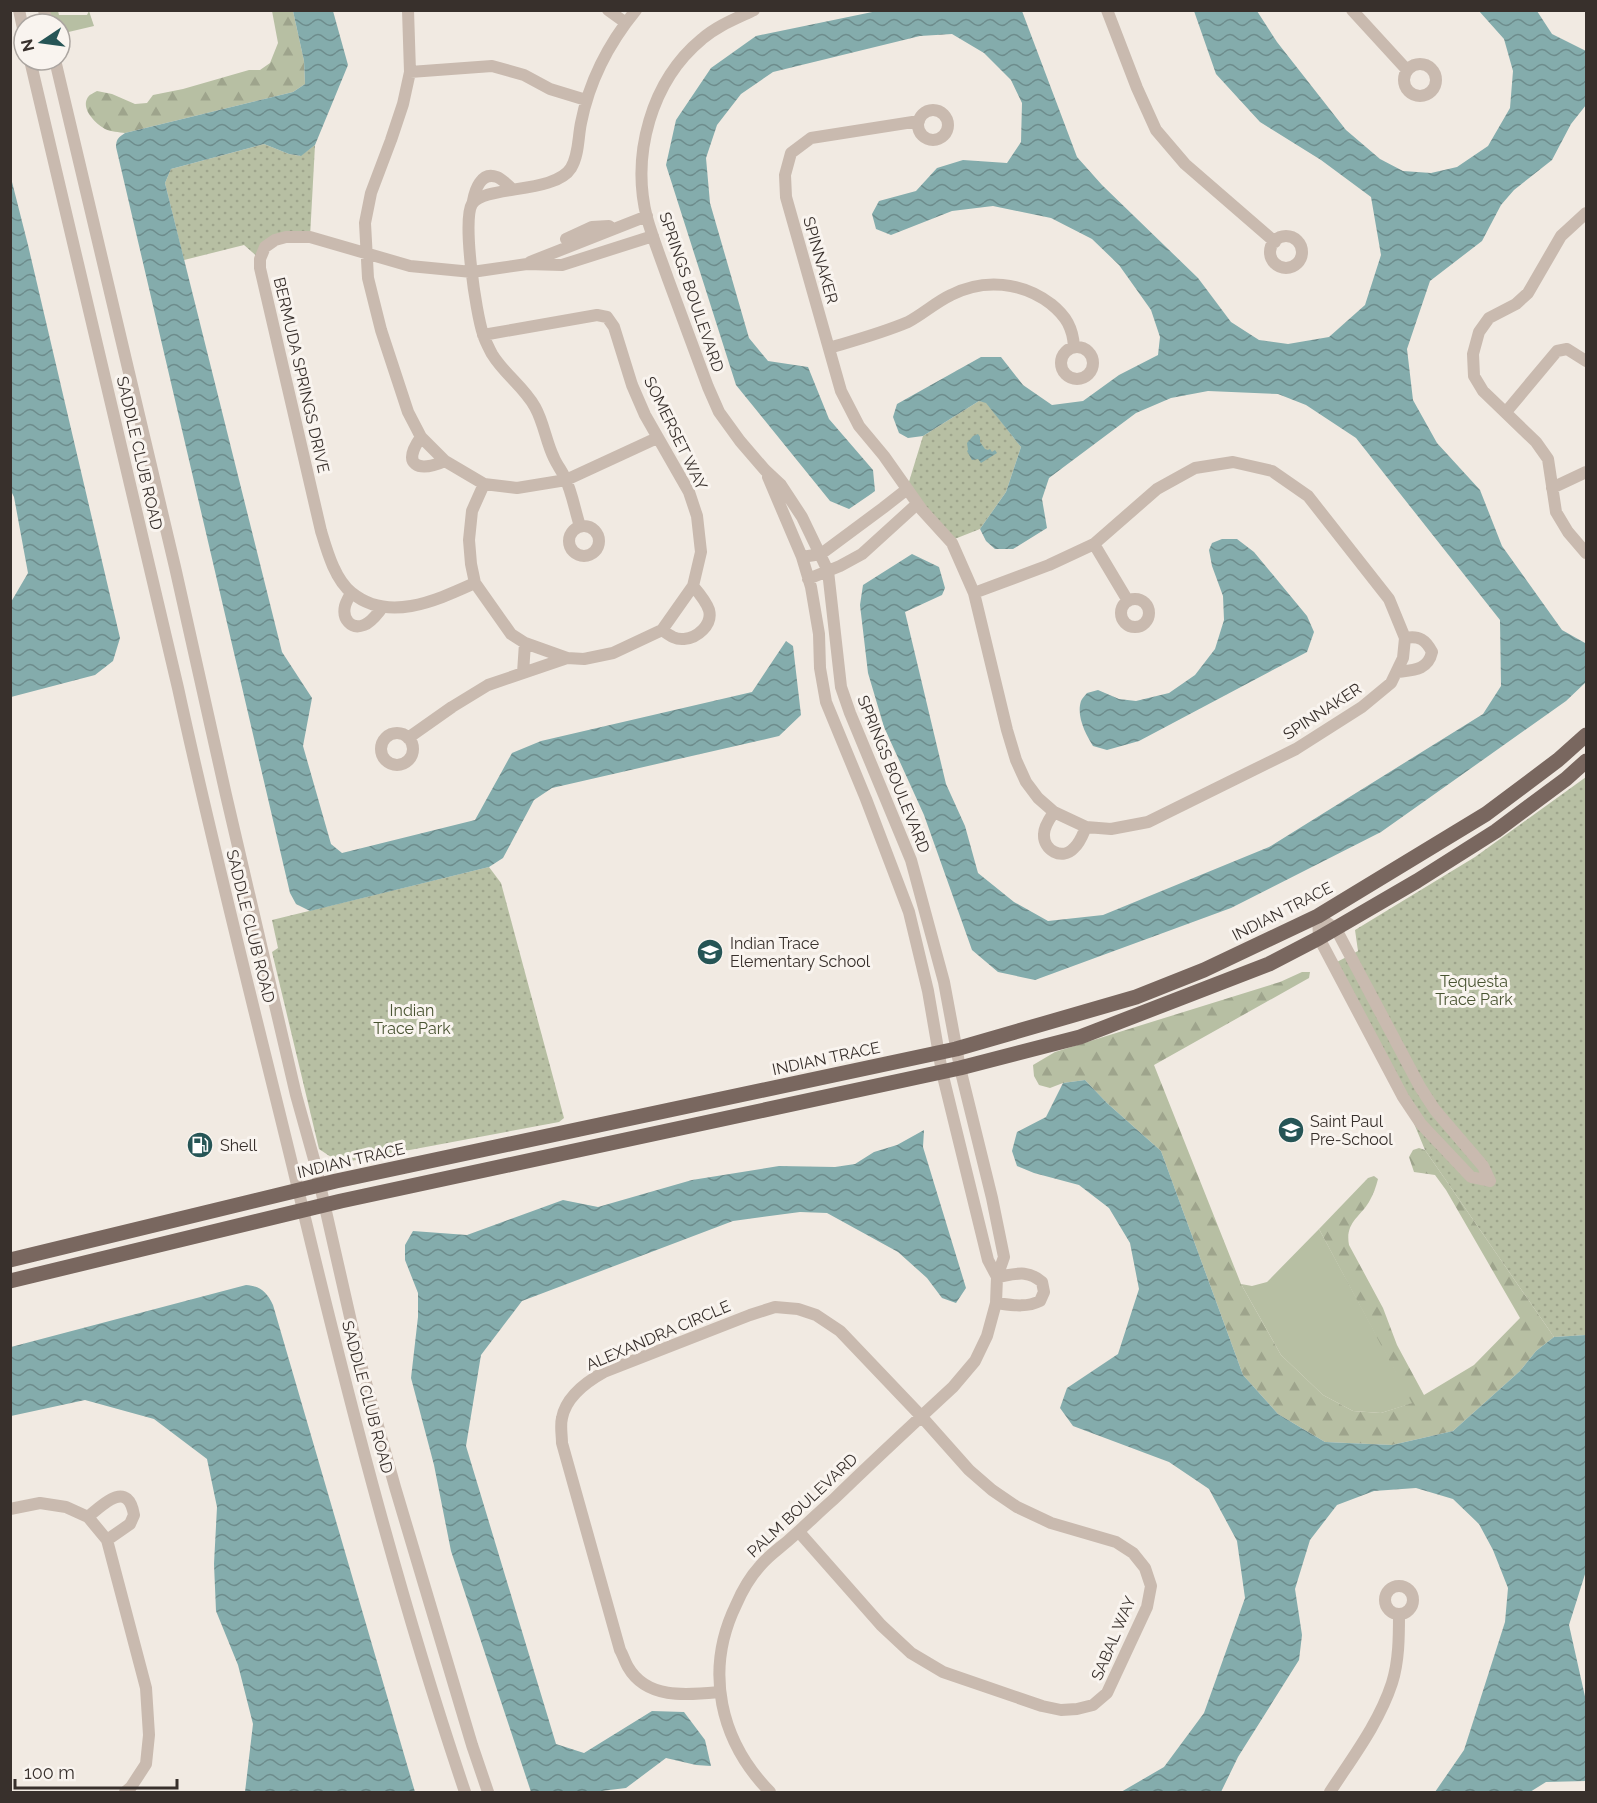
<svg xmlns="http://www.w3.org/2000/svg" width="1597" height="1803" font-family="Raleway,sans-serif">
	<defs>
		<pattern id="forest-firs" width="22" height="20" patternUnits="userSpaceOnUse" patternTransform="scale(1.5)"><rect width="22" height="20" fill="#b7bfa3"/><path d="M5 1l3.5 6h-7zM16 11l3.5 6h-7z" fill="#9ea48c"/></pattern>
		<pattern id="park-dots" width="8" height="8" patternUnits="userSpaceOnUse" patternTransform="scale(1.5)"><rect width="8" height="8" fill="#b7bfa3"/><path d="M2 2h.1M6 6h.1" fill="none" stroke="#9ea48c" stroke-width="1.8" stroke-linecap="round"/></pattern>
		<pattern id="water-waves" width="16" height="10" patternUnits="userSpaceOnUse" patternTransform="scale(1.5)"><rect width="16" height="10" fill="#84acac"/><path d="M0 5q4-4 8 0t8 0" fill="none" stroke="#6d8c8c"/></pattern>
	</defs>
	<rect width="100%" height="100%" fill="#f1eae2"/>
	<!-- green -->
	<path fill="#b7bfa3" d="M44 11H58L59 15H87L89 11 94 26 60 34V24H47Z
		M1319 1229 1413 1403 1381 1413 1353 1411 1323 1395 1281 1355 1241 1284 1252 1286 1267 1282Z"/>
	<!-- forest -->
	<path fill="url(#forest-firs)" d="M272 11H293L304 61 305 84 293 92 125 133C119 132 111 132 105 129 96 124 80 109 88 97 90 94 94 93 97 91L112 94 135 104 147 103 153 95 183 89 249 70H260L270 63 278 43Z
		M1302 972H1310L1309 978 1154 1065 1241 1284 1281 1355 1323 1395 1353 1411 1381 1413 1412 1403 1319 1229 1368 1178 1374 1176 1378 1179C1376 1187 1373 1195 1369 1202 1359 1218 1345 1223 1349 1245L1383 1308 1397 1345 1424 1395 1474 1365 1520 1318 1446 1190 1435 1175 1414 1172 1409 1157 1413 1150 1419 1148 1425 1150 1554 1337 1536 1351 1520 1371 1453 1431 1392 1445 1325 1442 1278 1414 1243 1375 1161 1151 1107 1103 1085 1080 1063 1083 1050 1088 1039 1085 1034 1076 1033 1065 1055 1052 1280 982Z"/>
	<!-- park -->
	<path fill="url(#park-dots)" d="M264 144 289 154 300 156 315 145 310 237 275 240 260 259 244 245 184 260 165 183 171 169Z
		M979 401 986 402 1021 447 1006 492 980 529 952 540 908 485 923 436Z
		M1586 777V1335L1554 1337 1425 1150 1403 1097 1333 964 1358 951 1355 930 1475 857Z
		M489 867 501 883 564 1118 559 1122 340 1163 319 1149 272 952 278 948 272 920Z"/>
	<!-- water -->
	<path fill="url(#water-waves)" d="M882 10 1022 11 1077 157 1102 185 1198 278 1231 322 1259 340 1288 344 1329 337 1365 305 1381 255 1371 197 1321 160 1260 122 1216 74 1194 11H1257L1277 42 1346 130 1380 159 1403 171 1431 173 1457 167 1488 146 1510 108 1513 71 1504 39 1479 11H1537L1552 34 1586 51V105L1571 124 1552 160 1514 190 1501 205 1482 241 1430 281 1407 349 1413 400 1437 443 1480 490 1502 546 1562 630 1585 643 1586 646V682L1566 701 1381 832 1231 908 1035 980 998 972 972 950 924 815 884 727 868 673 860 605 863 585 912 554 939 567 945 588 942 595 905 612 946 784 965 826 978 873 1014 902 1048 921 1103 915 1269 847 1483 714 1501 686 1500 620 1356 438 1306 405 1278 394 1208 391 1171 398 1136 413 1049 478 1042 499 1047 528 1013 549H995L986 541 980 529 1006 492 1021 447 986 403 979 401 923 436 908 438 899 433 893 417 897 404 981 357H1001L1023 385 1052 405 1083 401 1119 375 1158 355 1160 337 1151 310 1119 265 1092 239 1051 218 993 206 952 211 891 235 876 229 872 214 879 201 916 191 937 168 963 160 1007 163 1021 142 1022 103 1011 80 984 53 952 34 920 36 773 72 741 94 717 125 706 158 710 203 749 338 768 361 808 367 829 419 873 470 875 491 871 494 849 509 830 501 736 385 666 165 676 120 711 68 756 36Z
		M293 11H333L348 65 315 145 301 156 289 154 264 144 171 169 165 183 282 652 312 698 303 746 331 844 342 853 475 820 512 753 541 741 752 692 786 641 793 646 801 715 779 736 552 788 534 800 503 858 489 867 310 911 296 904 290 893 116 147C116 139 119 137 125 133L293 92 305 84 304 61Z
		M11 178 28 245 120 638 113 661 95 675 11 697V602L28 573 14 497 10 489Z
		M978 434 980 437V442L985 449 988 450 990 449 992 452 995 450 997 453 981 463 978 459 972 460 967 451 968 450 967 443 973 436Z
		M1222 539H1237L1254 552 1307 616 1314 632 1307 652 1139 741 1107 750 1093 746C1086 735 1076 716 1081 701 1082 698 1085 696 1087 693L1098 690 1119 699 1136 701 1169 693 1195 675 1215 649 1224 620 1223 596 1212 566 1209 550 1212 543Z
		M1085 1080 1107 1103 1161 1151 1243 1375 1278 1414 1325 1442 1392 1445 1453 1431 1520 1371 1536 1351 1554 1337 1586 1335V1571L1569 1625 1586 1701V1781L1546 1782 1530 1792H1435L1464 1750 1505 1622 1508 1588 1493 1550 1479 1524 1453 1499 1416 1488 1374 1491 1337 1505 1310 1540 1295 1589 1302 1635 1299 1660 1238 1757 1221 1792H1121L1164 1767 1204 1713 1245 1598 1237 1541 1209 1489 1169 1462 1073 1426 1060 1408 1067 1388 1118 1354 1139 1289 1130 1243 1109 1208 1079 1185 1034 1173 1017 1166 1012 1151 1017 1132 1046 1117 1063 1083Z
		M924 1130 923 1147 966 1288 956 1303 942 1298 927 1278 898 1252 827 1213 800 1212 733 1221 522 1301 481 1355 466 1446 556 1744 584 1753 652 1711 684 1712 705 1740 711 1766 696 1765 666 1758 626 1788 593 1792H531L451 1551 434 1465 411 1378 418 1317V1293L405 1260V1245L413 1231 467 1235 563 1200 598 1207 692 1180 779 1166 835 1167 855 1164 874 1152 897 1145Z
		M246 1285C260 1286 267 1292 273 1305L415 1792H245L253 1724 238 1665 216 1611 214 1564 217 1507 207 1459 154 1419 85 1400 11 1416V1347Z"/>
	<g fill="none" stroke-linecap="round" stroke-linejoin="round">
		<!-- minor -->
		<path stroke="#c9baaf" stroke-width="12" d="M19 10 24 33
			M44 10 47 24
			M408 10 410 72 403 104 391 140 371 193 365 223 368 278 381 330 408 412 421 437 445 461 484 484 517 488 566 480 657 438
			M608 10 626 23
			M754 10C735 19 717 26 702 39 651 81 631 155 647 218 653 239 661 259 668 279 681 315 695 351 708 387L719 412 740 441 765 470 781 485 802 517 828 571 841 687 850 713 911 860 944 982 960 1068 992 1198 1004 1257 997 1277 996 1303 987 1336 975 1361 953 1387C913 1424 873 1461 834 1499 819 1512 805 1526 790 1539 780 1548 768 1556 760 1566 750 1577 742 1591 736 1605 704 1671 720 1741 770 1792
			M1107 10 1137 88 1156 130 1185 164 1275 242
			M1352 10 1407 70
			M30 60 178 688C213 849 254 1008 293 1168 343 1378 396 1588 465 1792
			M55 60 175 567 226 795 296 1095 315 1163 360 1361 395 1487 472 1745 488 1792
			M1404 80a16 16 0 1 1 32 0a16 16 0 1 1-32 0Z
			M410 72 492 66 524 75 550 89 586 100
			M918 125a15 15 0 1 1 30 0a15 15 0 1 1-30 0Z
			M919 121 811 138 791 153 785 175 786 197 841 391 859 426 884 456 922 510 952 543 974 593 1007 730 1016 760 1026 782 1038 798 1054 812 1086 827 1111 829 1148 822 1296 749 1362 707 1391 683 1403 658 1405 638 1389 599 1308 496 1272 471 1233 462 1195 468 1157 489 1094 544 1049 565 974 593
			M473 201C475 190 481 171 497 177 502 179 508 185 512 189
			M1586 213 1561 236 1528 293 1516 304 1489 318 1479 332 1473 354 1474 376 1483 391 1536 442 1548 459 1556 512 1568 532 1586 553
			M1270 252a16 16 0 1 1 32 0a16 16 0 1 1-32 0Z
			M566 239 592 227 609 226
			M530 262 647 216
			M1061 363a16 16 0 1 1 32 0a16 16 0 1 1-32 0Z
			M829 348C856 340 882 333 908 322 923 314 936 302 951 295 984 278 1022 282 1051 304 1066 316 1073 328 1074 347
			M1506 412 1557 351 1567 349 1586 361
			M421 437C401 465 418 473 445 461
			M768 477 802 557 811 587 819 634 820 668 826 702 866 799 909 912 928 991 942 1072 988 1260 997 1277
			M484 484 472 511 469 540 471 564 475 583 511 634 525 643 567 658
			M1552 488 1586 472
			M569 541a15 15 0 1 1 30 0a15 15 0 1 1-30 0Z
			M580 526C575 511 572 492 565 478 562 471 557 465 554 458 546 442 544 423 535 407 524 387 504 374 492 354 489 348 485 341 483 334 476 314 462 220 472 204 484 185 555 194 571 168 579 155 578 137 581 123 589 82 609 43 636 10
			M1094 544 1128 601
			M802 557 821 554 883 508 906 490
			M808 579 840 566 862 554 917 504
			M475 583C437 600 389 623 352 593 335 580 327 551 321 531L260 268V259L265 247 275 240 286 237H310L410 266 472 272 527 264 562 265 653 236
			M351 593C349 597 346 602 345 606 342 619 351 630 364 625 372 622 377 614 382 608
			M1121 613a14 14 0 1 1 28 0a14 14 0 1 1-28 0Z
			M662 630C669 635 675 640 684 639 697 638 713 625 709 610 706 601 699 593 693 586
			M1398 672C1414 670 1428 670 1432 652 1426 640 1419 635 1405 638
			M523 673 525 643
			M381 749a16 16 0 1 1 32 0a16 16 0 1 1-32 0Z
			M408 738 452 707 488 685 567 658 584 659 613 653 662 630 693 586 701 552 697 516 689 492 645 415 632 385 614 327 607 317 597 315 483 335
			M1054 812C1050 818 1044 826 1044 834 1043 850 1062 861 1074 848 1080 843 1083 834 1086 827
			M1318 916 1319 938 1403 1097 1421 1124 1471 1177 1490 1181
			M1318 916 1336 929 1420 1087 1435 1110 1483 1166 1490 1181
			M996 1303C1012 1305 1026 1308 1040 1301L1044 1292 1042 1282C1027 1269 1016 1274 997 1277
			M10 1509 40 1503 66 1507 88 1517 107 1540 146 1688 149 1735 146 1764 131 1787 125 1792
			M88 1517C104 1503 128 1480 134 1515L130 1524 107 1540
			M1385 1600a14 14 0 1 1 28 0a14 14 0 1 1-28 0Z
			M720 1692C688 1695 647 1700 628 1667 625 1662 623 1655 620 1650L562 1443C562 1435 560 1426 562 1418 566 1397 586 1382 604 1372L750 1315 775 1307 798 1309 816 1315 840 1331 921 1416 969 1470 992 1490 1017 1507 1051 1523 1116 1542 1133 1553 1145 1568 1151 1586 1147 1607 1107 1693 1093 1705 1077 1709 1061 1710 1042 1706 943 1672 911 1653 881 1625 799 1532
			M1330 1792C1352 1758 1379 1723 1392 1683 1399 1661 1399 1636 1399 1614"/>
		<!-- major -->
		<path stroke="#79675f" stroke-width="15" d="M10 1260 336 1181 956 1049 1136 997 1204 970 1318 916 1486 814 1558 760 1586 735
			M10 1281 341 1201 960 1068 1080 1037 1269 964 1319 938 1417 881 1496 831 1566 779 1586 761"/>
	</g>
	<!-- icons -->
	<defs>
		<symbol id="school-disc" viewBox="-11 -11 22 22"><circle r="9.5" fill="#265556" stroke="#f9f4ef"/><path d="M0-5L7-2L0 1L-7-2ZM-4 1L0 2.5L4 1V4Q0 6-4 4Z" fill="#fff"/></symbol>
		<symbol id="fuel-disc" viewBox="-11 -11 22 22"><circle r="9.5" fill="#265556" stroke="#f9f4ef"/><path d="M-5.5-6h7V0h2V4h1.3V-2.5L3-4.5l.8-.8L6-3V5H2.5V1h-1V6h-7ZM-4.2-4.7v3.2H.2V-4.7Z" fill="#fff"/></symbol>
	</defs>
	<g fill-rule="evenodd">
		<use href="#school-disc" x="695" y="937" width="30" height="30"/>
		<use href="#school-disc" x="1276" y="1115" width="30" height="30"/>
		<use href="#fuel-disc" x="185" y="1130" width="30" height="30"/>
	</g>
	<g text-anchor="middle" stroke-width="6" stroke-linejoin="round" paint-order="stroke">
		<!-- street labels -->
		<g font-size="16" fill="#38302c" stroke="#f9f4ef">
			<text transform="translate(821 260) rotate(74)" y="6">SPINNAKER</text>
			<text transform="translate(692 292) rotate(71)" y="6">SPRINGS BOULEVARD</text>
			<text transform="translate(302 375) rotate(77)" y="6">BERMUDA SPRINGS DRIVE</text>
			<text transform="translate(676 433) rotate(64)" y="6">SOMERSET WAY</text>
			<text transform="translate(140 453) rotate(77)" y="6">SADDLE CLUB ROAD</text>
			<text transform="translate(1322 711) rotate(-33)" y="6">SPINNAKER</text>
			<text transform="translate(894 774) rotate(68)" y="6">SPRINGS BOULEVARD</text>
			<text transform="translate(1282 911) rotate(-27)" y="6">INDIAN TRACE</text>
			<text transform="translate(251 926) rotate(76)" y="6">SADDLE CLUB ROAD</text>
			<text transform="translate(826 1058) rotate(-12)" y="6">INDIAN TRACE</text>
			<text transform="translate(351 1160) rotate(-13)" y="6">INDIAN TRACE</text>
			<text transform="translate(658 1335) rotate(-23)" y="6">ALEXANDRA CIRCLE</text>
			<text transform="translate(368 1397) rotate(75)" y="6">SADDLE CLUB ROAD</text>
			<text transform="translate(802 1505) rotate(-43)" y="6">PALM BOULEVARD</text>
			<text transform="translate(1113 1638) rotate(-67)" y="6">SABAL WAY</text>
		</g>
		<!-- poi labels -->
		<g font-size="16" fill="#38302c" stroke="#f9f4ef" text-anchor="start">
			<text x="730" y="949">Indian Trace<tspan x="730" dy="18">Elementary School</tspan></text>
			<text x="1310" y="1127">Saint Paul<tspan x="1310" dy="18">Pre-School</tspan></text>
			<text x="220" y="1151">Shell</text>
		</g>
		<!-- park labels -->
		<g font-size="16" fill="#495432" stroke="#f9f4ef">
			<text x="1474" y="987">Tequesta<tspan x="1474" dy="18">Trace Park</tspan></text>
			<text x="412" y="1016">Indian<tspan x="412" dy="18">Trace Park</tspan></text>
		</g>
	</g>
	<!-- border -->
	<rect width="1597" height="1803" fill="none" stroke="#38302c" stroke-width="24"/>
	<!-- north arrow -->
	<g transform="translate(42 42) rotate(257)"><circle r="28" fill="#f9f4ef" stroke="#aca6a1" stroke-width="1.5"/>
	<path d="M0-4.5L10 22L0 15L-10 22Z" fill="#265556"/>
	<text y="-9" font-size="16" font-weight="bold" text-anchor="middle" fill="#38302c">N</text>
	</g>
	<!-- scale -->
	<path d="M15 1779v9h162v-9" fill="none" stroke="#38302c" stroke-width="3"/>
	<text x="24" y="1779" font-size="18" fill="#38302c" stroke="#f9f4ef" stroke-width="4.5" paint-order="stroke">100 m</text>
</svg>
